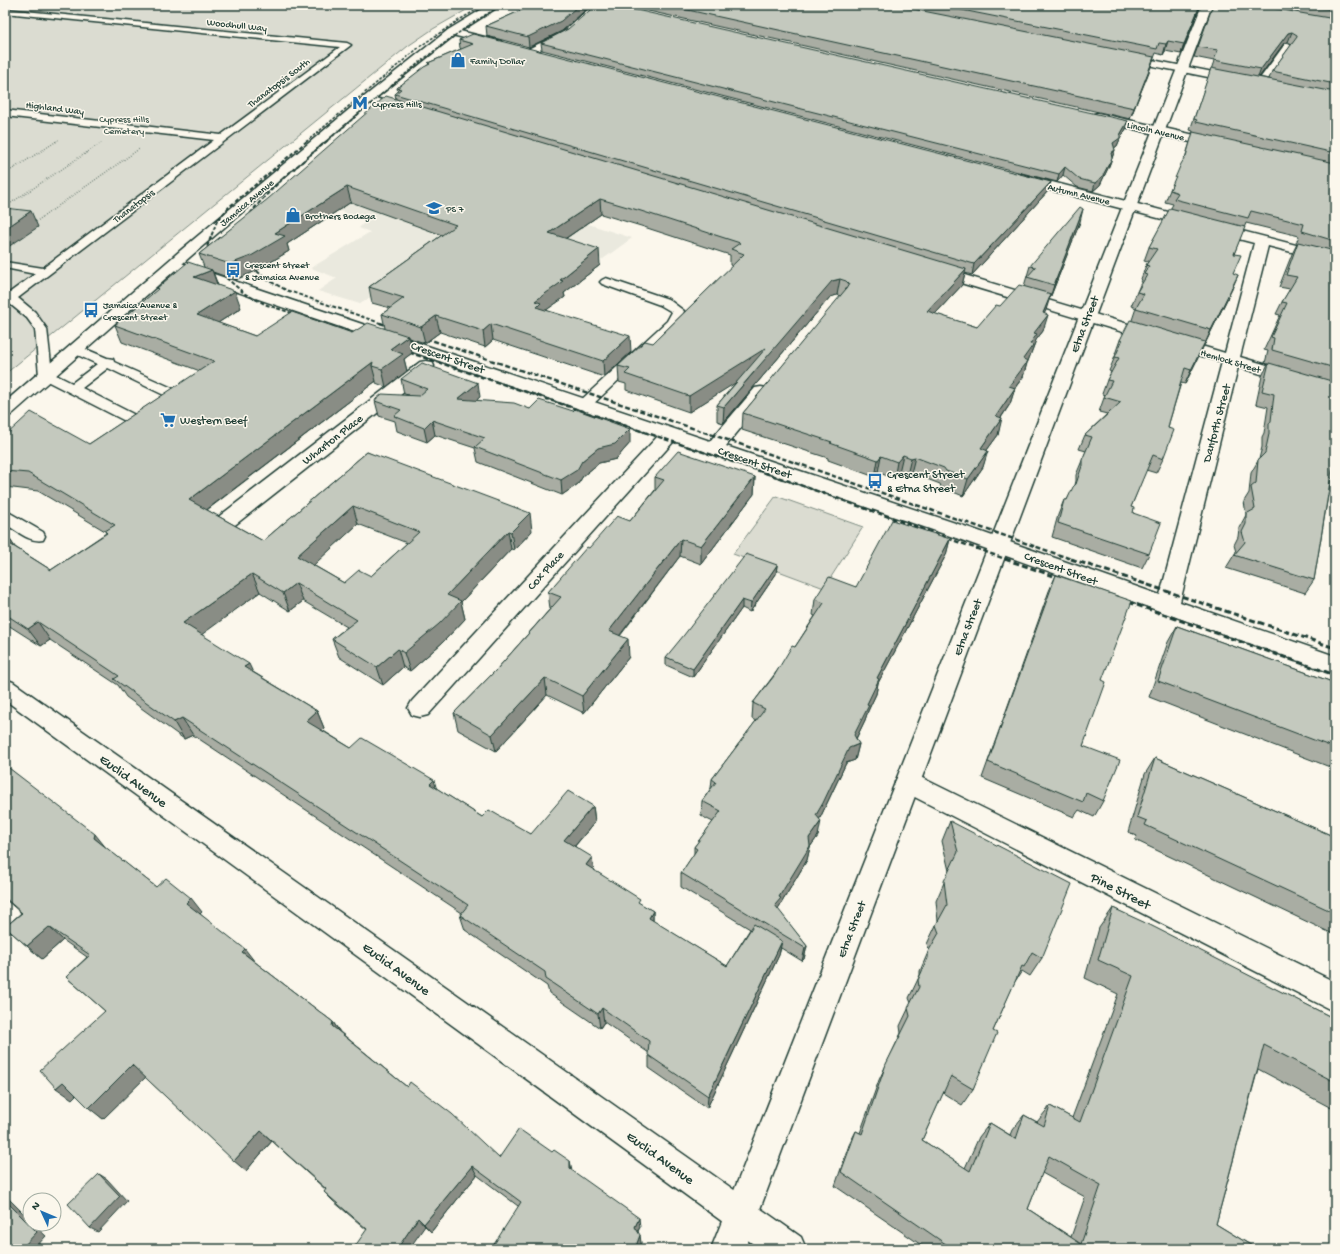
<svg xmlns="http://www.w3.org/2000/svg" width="1340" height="1254" font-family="'Gochi Hand',sans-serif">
	<rect width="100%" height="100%" fill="#fbf7ec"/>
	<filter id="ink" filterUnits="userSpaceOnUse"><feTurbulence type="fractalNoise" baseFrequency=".025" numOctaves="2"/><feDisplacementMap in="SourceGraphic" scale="8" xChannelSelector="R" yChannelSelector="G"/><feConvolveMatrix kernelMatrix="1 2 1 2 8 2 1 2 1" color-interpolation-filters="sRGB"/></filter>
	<g filter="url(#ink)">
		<!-- built -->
		<path fill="#eae9de" d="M407 166 632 238 603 259 494 229 442 249 360 304 318 291 337 278 311 268 370 232 359 228 367 220 290 195Z"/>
		<!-- green -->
		<path fill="#dbdcd1" stroke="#7d8c82" d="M5 5H475L433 29 408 46 5 374Z
			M776 496 863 527 824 588 733 554Z"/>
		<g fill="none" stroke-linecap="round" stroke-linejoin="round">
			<defs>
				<path id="service" d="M593 5H602L568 35 532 54H526L525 52 526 50 563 32Z
					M5 9 347 43 351 45 18 298 35 312 47 329 52 373 72 383 97 364 71 352 70 349 71 346 76 345 107 358 113 359 114 362 181 392 183 395 181 398 143 425 138 426 133 425 41 378 39 375 35 329 27 318 10 304 5 306V296L35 274 5 268V262L43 268 214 140 5 116V110L221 135 340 47 5 13ZM108 368 166 396 137 416 82 388Z
					M1285 44H1288L1292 46 1263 86H1257L1256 84Z
					M606 278 668 299 684 311 682 317 675 327 590 407H580L578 404 580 401 667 321 672 312 660 305 602 284 600 282 602 280Z
					M5 512 10 513 43 532 45 536 43 540C30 543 16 530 5 524Z"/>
				<path id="minor" d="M452 29 501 41 502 43 497 46 448 34 447 32 448 30Z
					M1122 54 1238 77 1244 80 1238 83 1118 59 1117 57Z
					M368 96 411 108 413 111 411 114 407 115 364 101 362 99 364 97Z
					M1098 113 1221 141 1225 142 1227 145 1225 148 1221 149 1094 120 1092 117 1094 114Z
					M1021 174 1335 255V263L1268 246 1240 357 1335 385V396L1238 367 1180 602 1335 656V674L956 538 674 441 428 715 420 717 412 715 408 708 412 701 658 436 168 268 166 265 168 262 173 261 178 262 710 441 755 388 761 387 767 388 770 392 767 396 726 446 970 528 1160 595 1222 362 931 274 929 271 931 268 936 267 941 268 1225 353 1254 243 1016 181 1014 178 1016 175Z
					M426 361 432 362 434 366 432 370 231 528 224 530 217 528 214 523 217 518 420 362Z
					M5 679 13 682 801 1237 806 1249H760L5 700Z
					M908 771 1335 982V1012L899 789 895 782 899 775Z"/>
				<path id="secondary" d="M489 5H501L456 34 372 101 191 256 11 415 5 416V402L181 250 364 97 448 30Z
					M1202 5H1212L745 1249H711Z"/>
			</defs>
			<!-- service casing -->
			<use href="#service" stroke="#1f3d34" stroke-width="3"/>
			<!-- minor casing -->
			<use href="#minor" stroke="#1f3d34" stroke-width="3"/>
			<!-- secondary casing -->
			<use href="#secondary" stroke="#1f3d34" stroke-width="3"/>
			<!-- path-far1 -->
			<path stroke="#1f3d34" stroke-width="1" stroke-dasharray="0.5 1.5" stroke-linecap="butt" d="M55 142 60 139"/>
			<!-- path -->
			<path stroke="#1f3d34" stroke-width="1.5" stroke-dasharray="0.5 2" stroke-linecap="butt" d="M5 174 57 141
				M5 207 101 143
				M34 223 139 149"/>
			<!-- service -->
			<use href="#service" fill="#fbf7ec" fill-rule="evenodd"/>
			<!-- minor -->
			<use href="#minor" fill="#fbf7ec" fill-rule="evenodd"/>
			<!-- secondary -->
			<use href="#secondary" fill="#fbf7ec" fill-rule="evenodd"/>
			<!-- rail-far3 -->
			<path stroke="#1f3d34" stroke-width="1.5" stroke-dasharray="3 1.5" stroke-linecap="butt" d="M306 142 422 45 459 20 485 5
				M326 142C383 94 437 42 502 5"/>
			<!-- rail-far2 -->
			<path stroke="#1f3d34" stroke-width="2" stroke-dasharray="4 2" stroke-linecap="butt" d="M307 141 229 207 217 221 207 247 210 259 217 270 245 294 267 305 326 324
				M243 223C266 191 297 166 327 141
				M248 263 266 279 286 290 383 324"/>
			<!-- rail-far1 -->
			<path stroke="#1f3d34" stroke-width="2.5" stroke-dasharray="5 2.5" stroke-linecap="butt" d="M323 323 362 336
				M380 323 394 328
				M419 336 802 465 1074 560
				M402 350 789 481 1008 560"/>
			<!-- rail -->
			<path stroke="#1f3d34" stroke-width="3" stroke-dasharray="6 3" stroke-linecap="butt" d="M1005 559 1065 580
				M1071 559 1335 648
				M1120 599 1335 675"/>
		</g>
		<!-- wall -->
		<path fill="#a9ada3" stroke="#1f3d34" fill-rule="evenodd" d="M516 5H591L562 31 529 47 487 36 486 26 522 10 516 9Z
			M622 5H1200L1181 54 1165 51 1163 55 1156 53 1130 119Z
			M1213 5H1335V480L1331 478 1314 580 1305 593 1226 568 1234 555 1236 552 1234 545 1238 537 1239 528 1246 515 1244 501 1249 493 1251 473 1259 459 1262 447V437L1264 433 1268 407 1256 404 1262 376 1268 364 1265 363 1268 351 1264 350 1280 315 1276 314 1282 302 1290 289 1279 287 1292 254 1297 244 1296 243 1299 236 1246 223 1234 254 1232 289 1185 384 1181 383 1169 423 1163 459 1156 473 1146 470 1131 507 1133 513 1149 554 1142 568 1052 537 1058 515 1064 500H1067L1075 485 1076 481V475L1086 451 1079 449 1085 435 1107 414 1099 412 1105 395 1102 394 1107 380 1111 372 1109 371 1116 354H1115L1120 340 1132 320 1136 308 1131 306 1142 280 1141 279 1146 265 1148 262 1144 261 1149 247 1171 208 1173 204 1165 202 1170 190 1185 158 1193 133H1192L1193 131 1190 130 1214 61 1194 57ZM1288 42 1292 44 1272 71 1269 79 1259 77 1284 43Z
			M568 29 1126 129 1120 139 1117 146 1114 148 1115 150 1109 166 1100 185 1093 191 1077 187 1063 175 1057 182 542 50 541 43Z
			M459 40 1051 182 1048 191 972 275 965 273 962 285 935 314 977 327 1000 306 1024 286 1030 266 1080 222 1050 298H1049L1044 314 1043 331 1036 340 1028 361 1027 363 1023 377 1015 388 1010 404 1001 418 998 435 987 450 983 467 963 496 941 487 940 484 911 473 907 475 899 472 894 479 878 472 875 477 828 460V458L742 430 743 413 841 296 837 295 830 297 723 423 717 421V405L737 381 689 412 626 390V384L619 382 618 366 653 343 732 266 730 265V255L641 226 601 214 565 239 600 265 564 293 565 297 546 310 631 352 604 377 493 340 485 347 440 332 425 343 409 338 412 353 404 359 407 371 386 387 376 383V381L207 510 263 541 367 452 532 531 514 550 511 549 461 602 465 619 443 642 410 671 403 667 383 685 339 657 332 639 347 627 303 601 290 611 260 592 201 634 253 672 317 711 324 728 322 730 351 748 436 788 482 817 531 834 593 806 595 822 575 846 594 870 640 904 653 911V921L727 966 750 929 681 887V873L694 854V847L713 822 701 816 702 801 711 788 712 779 756 721 752 719 753 703 795 647 815 616 813 615 815 599 856 587 950 539 946 555 878 683 876 694 868 711 865 720 856 739 859 744 855 760 846 763 819 820 818 836 810 847 807 860 779 907 778 910 807 946 804 959 802 961 781 948 779 955 707 1108 649 1068V1053L604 1022 600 1028 549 993 547 986 465 930 460 915 462 913 193 735 184 739 126 697 118 685 50 640 41 646 8 625 5 621V532L15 547 51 570 106 533 105 531 38 491 5 487V436L89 444 200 371 122 342 115 325 158 290 157 288 204 267 199 254 396 99 395 94 398 92 397 88 429 64 428 63 461 49 460 48ZM351 202 442 235 369 287 372 303 390 308 382 314 385 328 352 333 255 336 218 323 241 308 218 285 213 272 235 280 256 271 289 251 287 244ZM358 524 407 543 371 576 344 583 313 565Z
			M401 379 480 397 476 400 530 409 630 443 616 459 599 463 583 476 578 484 562 495 478 462 475 448 435 435 427 442 397 431 395 421 379 416 375 401 409 395 404 394Z
			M655 477H755L754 494 701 564 680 556 620 636 629 657 584 713 547 695 496 751 458 730 454 713 497 669 550 609 548 592 589 548 630 521 655 490Z
			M777 565 776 574 750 612 742 608 693 677 666 665V657Z
			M1056 575 1102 680 1083 746 1103 801 1094 817 1079 810 1074 817 982 778 1049 591Z
			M1177 626 1335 683V769L1149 697 1168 642Z
			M1155 758 1335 837V935L1135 840 1137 836 1128 832 1145 774Z
			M5 765 106 848 156 887 202 912 200 914 255 962 333 1022 340 1032 407 1087 499 1158 572 1171 640 1227 638 1231 641 1243 518 1206 477 1175 431 1232 425 1226 367 1230 333 1201 324 1192 326 1190 272 1141 246 1171 145 1077 103 1119 76 1095 72 1099 105 1011 66 977 87 957 63 940 42 959 5 927 21 913 5 899Z
			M950 821 1042 958 1030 976 1022 971 1014 983 993 1031 973 1089 962 1105 943 1093 922 1140 965 1168 979 1137 990 1123 1010 1135 1012 1130 1024 1115 1037 1122 1050 1106 1072 1118 1118 994 1085 978 1099 928 1113 908 1335 1019V1110L1258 1069 1216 1224 1257 1249H927L835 1186 849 1145 856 1131 860 1133 879 1080 901 1033 900 1026 911 1003 909 998 920 975V971L929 950 927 944 938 921 936 901 949 871 942 841ZM1042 1173 1085 1197 1071 1237 1028 1209Z"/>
		<!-- shaded-wall -->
		<path fill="#898d85" stroke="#1f3d34" d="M579 5H591L562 31 529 47 528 37Z
			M1200 5 1181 54 1184 44Z
			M1292 32 1288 42 1284 43 1257 80 1261 69 1288 33Z
			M1168 41 1165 51 1163 55 1166 44Z
			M1154 57 1151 67 1130 119 1134 108Z
			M1128 121 1126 129 1120 139 1117 146 1110 151 1113 143 1120 135Z
			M1115 150 1112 158 1109 161 1111 153Z
			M1112 158 1109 166 1100 185 1093 191 1095 183Z
			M1065 167 1063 175 1057 182 1059 174Z
			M1051 182 1048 191 972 275 974 264Z
			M347 187 351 202 287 244 289 251 256 271 235 280 230 264 275 233Z
			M600 199 601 214 550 249 549 233Z
			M1083 209 1080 222 1050 298 1054 285Z
			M31 211 38 227 5 249V229Z
			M599 249 600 265 564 293 565 297 542 313 539 323 535 301 560 280Z
			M966 269 962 285 923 327 927 311Z
			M212 270 218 287 194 277Z
			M1238 275 1232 289 1205 344 1211 330Z
			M840 279 837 295 830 297 723 423 724 407 756 370 689 412V396L832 281Z
			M235 291 241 308 204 332 197 315Z
			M1051 294 1046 310 1039 326 1048 315 1043 331 1036 340 1028 361 1027 363 1023 377 1004 402 1009 386 1043 313Z
			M436 316 440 332 425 343 421 327Z
			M491 324 493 340 485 347 483 331Z
			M408 336 412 353 404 359 407 371 386 387 382 369 390 349Z
			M630 336 631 352 604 377 603 361Z
			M1205 342 1199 356 1185 384 1191 370Z
			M373 362 372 366 376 381 197 517 189 500Z
			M478 383 480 397 461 413 458 399Z
			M1015 388 1010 404 991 432 996 416Z
			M1002 418 998 435 976 465 981 448Z
			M432 420 435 435 427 442 424 428Z
			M630 429V443L616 459 599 463 583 476 578 484 562 495 561 480 582 461 598 448Z
			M988 451 983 467 963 496 968 479Z
			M903 455 899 472 894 479 897 462Z
			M881 456 878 472 875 477 878 460Z
			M915 457 911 473 907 475 911 458Z
			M755 477 754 494 701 564V546Z
			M353 506 358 524 304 574 297 556Z
			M530 513 532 531 514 550 511 532Z
			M508 531 511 549 461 602 465 619 443 642 410 671 404 653 447 595Z
			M5 532 16 549 5 547Z
			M681 539 680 556 610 648 609 631Z
			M950 539 946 555 878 683 876 694 868 711 865 720 852 747 859 744 855 760 846 763 820 818 813 830 816 815 867 704 877 678Z
			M777 565 776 574 750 612 751 603Z
			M252 574 260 592 193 641 183 623Z
			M296 583 303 601 290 611 283 593Z
			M742 600V608L693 677V669Z
			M38 622 50 640 41 646 28 629Z
			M628 639 629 657 584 713 582 696Z
			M398 649 403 667 383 685 377 667Z
			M249 664 257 681 244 667Z
			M545 678 547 695 496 751 492 735Z
			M317 711 324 728 314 738 306 721Z
			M182 718 193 735 184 739 174 722Z
			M434 780 439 797 430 784Z
			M593 806 595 822 567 855 564 840Z
			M821 821 818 836 810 847 807 860 779 907 778 912 775 905 809 838Z
			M95 834 107 849 94 838Z
			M592 857 594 872 586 865Z
			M191 898 202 912 197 917 186 903Z
			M653 911V926L649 918Z
			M49 927 63 940 42 959 27 946Z
			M782 941 779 955 707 1108 708 1096Z
			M807 946 804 959 802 961 805 948Z
			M245 949 255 962 242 952Z
			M602 1008 604 1022 600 1028 598 1014Z
			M333 1022 341 1034 332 1026Z
			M132 1065 146 1077 103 1119 89 1108Z
			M63 1082 78 1093 72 1099 56 1088Z
			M261 1131 272 1141 246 1171 234 1161Z
			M570 1161 572 1170 570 1169Z
			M472 1166 477 1175 431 1232 424 1224Z
			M99 1174 107 1179 127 1201 98 1232 90 1228Z
			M5 1195 30 1220V1224H33L46 1236 34 1249H21L5 1200Z
			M418 1218 425 1226 409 1249H397Z
			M639 1218 640 1227 636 1235 635 1227Z
			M640 1235 641 1243 639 1249H635Z"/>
		<!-- building -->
		<path fill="#c4c9be" stroke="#1f3d34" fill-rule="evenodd" d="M533 5H579L561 21 528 37 486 26Z
			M596 5H614L1128 121 1120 135V138L1113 143 1115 150 1111 153 1112 158 1102 177 1095 183 1079 179 1065 167 1059 174 541 43 568 29Z
			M665 5H893L1154 57 1134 108Z
			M937 5H1200L1184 44 1168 41 1166 44 1159 43 1157 49Z
			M1213 5H1254L1335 19V84L1272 71 1297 37V35L1292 32 1288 33 1261 69 1214 60 1218 50 1198 47Z
			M1306 5H1335V10Z
			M473 34 1051 182 974 264 395 94 401 89 397 88 424 67 430 64 428 63 473 44 459 40Z
			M1211 68 1335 92V153L1196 122 1197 120 1194 119Z
			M386 96 966 269 927 311 977 327 996 305 1000 306 1019 285 1051 294 1043 313 1048 315 1034 333 1037 334 1030 344 1033 345 1023 359 1028 361 1009 386 1015 388 996 416 1002 418 981 448 988 451 968 479 946 471 944 468 915 457 911 458 903 455 897 462 881 456 878 460 830 443 832 442 743 413 846 289 849 284 846 281 840 279 832 281 724 407 717 405 766 348 689 396 625 374 630 369 618 366 645 341 653 343 744 254 731 249 740 243 641 211 600 199 549 233 599 249 560 280 563 281 535 301 541 303 537 307 539 308 630 336 603 361 491 324 483 331 436 316 421 327 382 314 404 298 369 287 456 225 347 187 275 233 285 236 251 256 230 264 199 254 269 198Z
			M1193 132 1335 163V241L1302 231 1304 224 1251 211 1248 218 1174 199 1178 193 1170 190 1181 164 1186 156Z
			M1080 207 1083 209 1054 285 1027 277 1036 267 1030 266Z
			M5 208 31 211 5 229Z
			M1170 208 1245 227 1234 254 1241 255 1233 273 1238 275 1211 330 1136 308 1144 294 1137 292 1147 275 1144 274 1149 266 1146 265 1157 249 1149 247Z
			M1298 242 1335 251V368L1272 350 1274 338 1271 337 1287 303 1282 302 1297 277 1286 275Z
			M188 262 212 270 194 277 235 291 197 315 255 336 292 312 352 333 368 323 408 336 390 349 403 354 382 369 372 366 373 362 189 500 263 541 367 452 530 513 511 532 508 531 447 595 461 601 439 624 404 653 398 649 377 667 332 639 357 620 296 583 283 593 252 574 183 623 249 664 244 667 317 711 306 721 351 748 362 738 434 780 430 784 482 817 489 810 531 834 568 791 593 806 564 840 592 857 586 865 640 899 638 902 653 911 649 918 727 966 754 924 782 941 708 1096 648 1055 649 1041 602 1008 598 1014 546 979 545 972 460 915 468 905 182 718 174 722 114 679 119 676 38 622 28 629 5 614V541L51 570 107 533 105 531 115 525 28 473 5 471V436L31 412 89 444 214 361 115 325 158 289 157 288ZM353 506 419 532 371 576 359 570 344 583 297 556Z
			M1130 320 1205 342 1191 370 1185 368 1169 423 1168 428 1174 430 1163 459 1153 455 1131 507 1134 508 1133 513 1161 523 1149 554 1058 523 1064 500H1067L1073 487 1076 484 1082 466V460L1092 437 1085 435 1121 402 1104 397 1112 381 1107 380 1119 358 1115 357 1122 341 1120 340Z
			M422 363 478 383 458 399 514 403 530 409 539 400 573 411 575 409 630 429 615 444 598 448 582 461 577 470 561 480 475 447 485 438 432 420 424 428 394 416 401 410 375 401 376 399 382 394 419 396 427 389 401 379Z
			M1269 363 1335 382V464H1333L1314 580 1234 555 1245 542 1242 532 1246 524V514L1255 509 1251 487 1256 483 1258 460 1265 453 1269 434V424L1271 421 1274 394 1262 391Z
			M678 451 755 477 701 546 681 539 609 631 628 639 582 696 545 678 492 735 454 713 497 669 561 597 548 592 587 547 589 548 617 516 630 521 664 480 655 477Z
			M892 520 950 539 877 678 879 679 867 704 869 705 854 735 859 744 849 748 823 803 816 815 821 821 809 838 810 846 779 897 781 898 775 905 807 946 805 948 681 873 697 849 694 847 721 811 702 801 716 782 712 779 765 709 753 703 774 676 792 646 795 647 824 603 815 599 829 577 856 587Z
			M746 554 777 565 751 603 742 600 693 669 666 657 684 635Z
			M1056 575 1132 601 1102 680 1106 682 1083 746 1120 760 1103 801 1086 793 1083 802 988 762Z
			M1177 626 1335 683V748L1158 681Z
			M1155 758 1335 837V913L1145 825 1147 821 1137 817Z
			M5 765 95 834 94 838 156 887 166 878 191 898 186 903 245 949 242 952 333 1022 332 1026 407 1087 410 1082 452 1114 499 1158 519 1129 552 1152 554 1150 570 1161V1169L639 1218 635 1227 640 1235 635 1249H491L521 1202 472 1166 424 1224 418 1218 397 1249H353L367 1229 324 1192 326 1189 261 1131 234 1161 132 1065 89 1108 63 1082 56 1088 40 1070 105 1011 66 977 90 955 49 927 27 946 5 927 22 913 5 898Z
			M950 821 1072 884 1042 958 1032 952 1024 967 1022 966 993 1031 997 1033 973 1089 951 1076 922 1140 970 1171 990 1123 1016 1139 1024 1115 1044 1126 1050 1106 1080 1122 1133 976 1098 960 1113 908 1150 925 1335 1019V1082L1264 1045 1216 1224 1257 1249H953L841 1172 856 1131 862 1134 886 1064 910 1016 908 1008 919 987 918 980 928 958V952L939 933 936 925 947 905 944 881 958 852ZM1049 1156 1101 1185 1081 1244 1028 1209Z
			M99 1174 120 1196 90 1228 68 1204Z
			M5 1200 37 1232 21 1249H5Z"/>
	</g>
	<!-- icons -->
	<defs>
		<symbol id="shop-bare" viewBox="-9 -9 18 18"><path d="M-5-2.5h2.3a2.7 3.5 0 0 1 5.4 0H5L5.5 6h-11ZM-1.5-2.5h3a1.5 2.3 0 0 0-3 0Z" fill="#1f6fb2" stroke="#fbf7ec" stroke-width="2.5" paint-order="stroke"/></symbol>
		<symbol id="metro-bare" viewBox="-9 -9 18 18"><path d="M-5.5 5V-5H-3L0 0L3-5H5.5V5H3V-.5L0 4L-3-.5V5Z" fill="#1f6fb2" stroke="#fbf7ec" stroke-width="2.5" paint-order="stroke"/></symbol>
		<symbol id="school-bare" viewBox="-9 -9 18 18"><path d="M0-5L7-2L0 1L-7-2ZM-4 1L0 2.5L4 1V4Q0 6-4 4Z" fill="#1f6fb2" stroke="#fbf7ec" stroke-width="2.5" paint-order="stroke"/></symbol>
		<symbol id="bus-bare" viewBox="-9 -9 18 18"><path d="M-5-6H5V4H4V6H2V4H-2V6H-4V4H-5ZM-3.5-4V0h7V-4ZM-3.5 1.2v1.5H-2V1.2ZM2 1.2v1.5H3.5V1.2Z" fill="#1f6fb2" stroke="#fbf7ec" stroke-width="2.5" paint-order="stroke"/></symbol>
		<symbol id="supermarket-bare" viewBox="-9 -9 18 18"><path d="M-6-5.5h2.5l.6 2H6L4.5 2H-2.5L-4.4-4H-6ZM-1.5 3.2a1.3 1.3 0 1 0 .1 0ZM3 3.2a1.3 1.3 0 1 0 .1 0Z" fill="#1f6fb2" stroke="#fbf7ec" stroke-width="2.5" paint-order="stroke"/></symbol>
	</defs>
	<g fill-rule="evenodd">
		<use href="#shop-bare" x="447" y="49" width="22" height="22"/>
		<use href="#metro-bare" x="349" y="92" width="22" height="22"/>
		<use href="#school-bare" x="423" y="197" width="22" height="22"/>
		<use href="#shop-bare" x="282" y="204" width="22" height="22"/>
		<use href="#bus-bare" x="222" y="259" width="22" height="22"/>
		<use href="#bus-bare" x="80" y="299" width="22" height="22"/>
		<use href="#supermarket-bare" x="157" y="409" width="22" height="22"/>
		<use href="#bus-bare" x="864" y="470" width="22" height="22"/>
	</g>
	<g text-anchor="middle" stroke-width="3" stroke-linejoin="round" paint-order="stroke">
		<!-- far-street labels -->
		<g font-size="10" fill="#1f3d34" stroke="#fbf7ec">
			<text transform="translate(237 24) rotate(6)" y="4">Woodhull Way</text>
			<text transform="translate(278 82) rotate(-37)" y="4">Thanatopsis South</text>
			<text transform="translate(55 107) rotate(7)" y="4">Highland Way</text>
			<text transform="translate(1156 130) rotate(13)" y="4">Lincoln Avenue</text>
			<text transform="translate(1079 193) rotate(14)" y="4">Autumn Avenue</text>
			<text transform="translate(246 202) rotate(-40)" y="4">Jamaica Avenue</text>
			<text transform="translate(133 205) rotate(-37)" y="4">Thanatopsis</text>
			<text transform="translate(1231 360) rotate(17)" y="4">Hemlock Street</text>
		</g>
		<!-- far-poi labels -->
		<g font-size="10" fill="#1f3d34" stroke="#fbf7ec" text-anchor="start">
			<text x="470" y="64">Family Dollar</text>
			<text x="372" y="107">Cypress Hills</text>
			<text x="446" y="212">PS 7</text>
			<text x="305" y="219">Brothers Bodega</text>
			<text x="245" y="268">Crescent Street<tspan x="245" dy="12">&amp; Jamaica Avenue</tspan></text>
			<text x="103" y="308">Jamaica Avenue &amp;<tspan x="103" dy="12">Crescent Street</tspan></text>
		</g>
		<!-- far-park labels -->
		<g font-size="10" fill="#455d53" stroke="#fbf7ec">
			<text x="124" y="122">Cypress Hills<tspan x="124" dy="12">Cemetery</tspan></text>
		</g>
		<!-- street labels -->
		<g font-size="12" fill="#1f3d34" stroke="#fbf7ec">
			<text transform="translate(1084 324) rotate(-69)" y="4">Etna Street</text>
			<text transform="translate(448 357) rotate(19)" y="4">Crescent Street</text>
			<text transform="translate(1216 423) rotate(-75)" y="4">Danforth Street</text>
			<text transform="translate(332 439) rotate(-38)" y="4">Wharton Place</text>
			<text transform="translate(755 462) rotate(19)" y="4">Crescent Street</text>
			<text transform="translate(1061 568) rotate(20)" y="4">Crescent Street</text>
			<text transform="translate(545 570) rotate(-48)" y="4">Cox Place</text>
			<text transform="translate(967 627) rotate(-69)" y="4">Etna Street</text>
			<text transform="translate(851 929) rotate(-69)" y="4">Etna Street</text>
		</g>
		<!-- poi labels -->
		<g font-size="12" fill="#1f3d34" stroke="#fbf7ec" text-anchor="start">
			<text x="180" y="424">Western Beef</text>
			<text x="887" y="478">Crescent Street<tspan x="887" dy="14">&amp; Etna Street</tspan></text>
		</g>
		<!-- near-street labels -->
		<g font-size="14" fill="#1f3d34" stroke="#fbf7ec">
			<text transform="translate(134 780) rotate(36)" y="5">Euclid Avenue</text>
			<text transform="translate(1121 890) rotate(27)" y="5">Pine Street</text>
			<text transform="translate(397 968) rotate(36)" y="5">Euclid Avenue</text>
			<text transform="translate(661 1157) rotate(36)" y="5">Euclid Avenue</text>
		</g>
	</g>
	<!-- margin -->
	<rect width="1340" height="1254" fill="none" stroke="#fbf7ec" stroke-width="20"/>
	<rect x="10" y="10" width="1320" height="1234" fill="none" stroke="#1f3d34" stroke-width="1.5" filter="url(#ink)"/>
	<!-- north arrow -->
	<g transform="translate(42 1212) rotate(314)"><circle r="19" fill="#fbf7ec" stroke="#a3ada2"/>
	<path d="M0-3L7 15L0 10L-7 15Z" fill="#1f6fb2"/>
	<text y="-6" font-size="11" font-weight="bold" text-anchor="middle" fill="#1f3d34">N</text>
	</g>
</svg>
